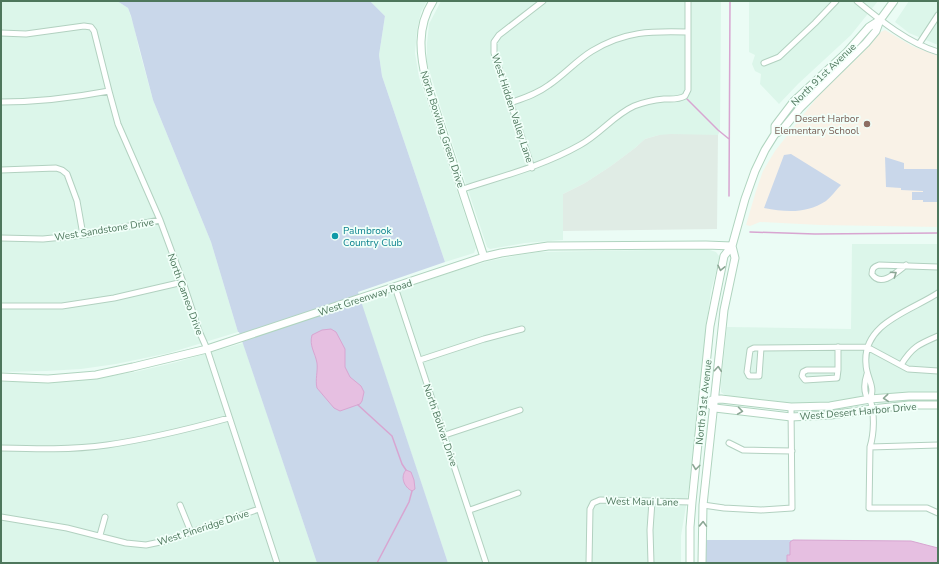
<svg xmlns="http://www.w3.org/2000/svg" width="939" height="564" font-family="'Nunito Sans',sans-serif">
	<rect width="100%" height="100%" fill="#ebfcf5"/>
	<!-- residential -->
	<path fill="#dcf6ea" d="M1 1H117L128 8 134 26 139 49 153 100 211 242 238 332 169 353 116 364 81 369 46 371 1 372Z
		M370 1H427L421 12 417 30 415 53 419 77 476 248 474 253 445 262 382 76 379 55 385 16Z
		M441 1H721L720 130 718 135H659L645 139 635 148 611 166 585 183 563 194V240L525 243 490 249 487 247 444 118 427 63V43L429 24Z
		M749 1H878L851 35 798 84 779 104 760 84 761 74 755 71 752 64 755 55 749 52Z
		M909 1H938V45L909 33 895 22Z
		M852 244H938V392L903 393 830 402 805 404 769 402 733 397 725 395 721 392V383L727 327 851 329Z
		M707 249 716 252 719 256V260L711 291 708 314 692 470 681 536V563H448L361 303 461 269 489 261 514 256 539 252Z
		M243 343 317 563H1V382H60L98 378 135 372 177 362Z"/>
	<!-- industrial -->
	<path fill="#e0ece5" d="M671 134 718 135 717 229 563 231V194L585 183 611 166 635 148 645 139 659 135Z"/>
	<!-- education -->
	<path fill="#f9f2e7" d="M885 30 912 46 938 56V227L820 225 760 222 750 226 746 225 756 191 763 171 775 151 822 91 857 58 881 32Z"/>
	<!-- green -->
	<path fill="#c9d7ea" d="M117 1H370L385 16 379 55 382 76 445 262 358 292 448 563H317L239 332H238L211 242 153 100 131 16 128 8Z
		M791 154 841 185C836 190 831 197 826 201 806 214 786 212 764 208L784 155Z
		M885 157 904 163V169H938V202H923V200H912V192H923V191L901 190V188L886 187Z
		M705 540H793L790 542V556H787V562H790L789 563H706Z"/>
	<!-- water -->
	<path fill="#e6bfe1" stroke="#d8a5d1" d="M331 329 336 332 345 349V367L350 377 361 386 364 392 362 401 360 404 340 411 334 408 317 388C315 380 318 371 317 363 315 352 309 346 312 335L322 330Z
		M406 470 411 472 414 480 415 489 412 491C404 487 400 477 406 470Z
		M793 540 911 541 938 548V563H789V562H787V555H790V542Z"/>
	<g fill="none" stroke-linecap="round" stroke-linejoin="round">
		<!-- stream -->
		<path stroke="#d8a5d1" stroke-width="1.5" d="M687 99 718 130 729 139
			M729 196 730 1
			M750 232 815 234 938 233
			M358 405 392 436 402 464 406 470
			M377 563 409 502 412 491"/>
		<defs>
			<path id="street" d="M857 1C881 21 908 43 938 52
				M1 33 26 34 84 26 91 27 94 31 109 91 118 124 160 220 183 282 199 331 207 349 277 563
				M919 44 938 15
				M764 63 779 57 815 23 836 1
				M1 102C39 102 72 98 109 91
				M510 103C524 98 537 94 549 85 564 75 577 60 592 51 625 31 651 31 687 32
				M532 168 494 53V42L499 35 543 1
				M1 170 56 168 62 170 67 174 77 201 83 235
				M463 189C503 176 543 166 580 145 600 134 614 115 634 106 644 102 654 100 664 99 672 99 678 100 685 96L688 90V1
				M1 238 43 239 83 235 160 220
				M906 265C897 272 881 288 872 274 872 269 873 267 879 265L938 267
				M395 287 486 563
				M1 306H62L114 298 183 282
				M838 347V370L837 378 805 380 802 376 803 372 807 370H838
				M761 348 759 376H749L747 372 750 350 754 348H761L867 347 908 369 938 371
				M420 360 484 339 522 329
				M901 365C912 347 919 344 938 336
				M867 374C865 380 864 389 866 395 867 397 869 398 870 400 875 413 874 434 870 447L869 508H927L938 513
				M870 399C876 387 866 377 866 364 862 323 911 311 938 293
				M445 435 520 410
				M729 443 743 450 792 451
				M870 447 938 445
				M1 448C36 449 72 450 107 445 149 439 189 429 229 418
				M180 505 191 532
				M703 505 724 508 761 510 792 508 791 407
				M470 510 518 493
				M1 517 67 528 126 543 146 545 165 541 259 509
				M100 535 105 517
				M589 563 590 509 593 503 600 500 692 502
				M651 563 650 530 652 501"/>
			<path id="secondary" d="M433 1C416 27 420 56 427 84L484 257
				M775 134V126L794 101 847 52 869 27 880 20
				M1 377 48 379 96 375 133 367 207 349 484 257 501 253 548 246 706 245 732 246
				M712 400 721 399 791 407 830 406 870 399 909 396H938
				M704 401 715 408 791 417 831 415 872 409 909 405H938
				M690 563V527L692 502 710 326 724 256 732 246
				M702 563 703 505 722 329 724 310 735 258 732 246 745 199 755 171 765 150 775 134 782 130 800 108 866 43 876 31 880 20 894 1"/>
		</defs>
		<!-- street casing -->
		<use href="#street" stroke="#b2d1c0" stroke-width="7"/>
		<!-- secondary casing -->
		<use href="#secondary" stroke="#b0d4bf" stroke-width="9"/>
		<!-- street -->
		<use href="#street" stroke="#fff" stroke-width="5"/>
		<!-- secondary -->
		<use href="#secondary" stroke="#fff" stroke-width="7"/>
	</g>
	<!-- one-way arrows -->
	<defs><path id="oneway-chevron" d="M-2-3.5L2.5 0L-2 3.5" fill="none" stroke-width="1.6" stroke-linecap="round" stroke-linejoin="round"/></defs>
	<g stroke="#8ca795">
		<use href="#oneway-chevron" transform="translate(721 268) rotate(102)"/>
		<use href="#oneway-chevron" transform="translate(894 274) rotate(-34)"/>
		<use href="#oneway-chevron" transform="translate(718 369) rotate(-85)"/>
		<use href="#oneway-chevron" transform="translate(886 398) rotate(175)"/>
		<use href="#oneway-chevron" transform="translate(740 411) rotate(8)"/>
		<use href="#oneway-chevron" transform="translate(696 467) rotate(97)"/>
		<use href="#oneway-chevron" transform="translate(703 524) rotate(-88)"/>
	</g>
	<!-- markers -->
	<circle fill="#8d6e63" stroke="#f1fff9" stroke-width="1.5" cx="867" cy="124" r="4"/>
	<circle fill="#0f9aa8" stroke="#f1fff9" stroke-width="1.5" cx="335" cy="236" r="4"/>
	<g text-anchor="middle" stroke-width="3.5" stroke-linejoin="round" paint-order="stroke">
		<!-- street labels -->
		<g font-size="10" fill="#4e775c" stroke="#f1fff9">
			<text transform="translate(823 74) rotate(-44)" y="4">North 91st Avenue</text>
			<text transform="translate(513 108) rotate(72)" y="4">West Hidden Valley Lane</text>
			<text transform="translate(443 129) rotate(72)" y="4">North Bowling Green Drive</text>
			<text transform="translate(104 229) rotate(-9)" y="4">West Sandstone Drive</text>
			<text transform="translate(186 294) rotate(70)" y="4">North Cameo Drive</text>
			<text transform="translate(365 297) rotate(-18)" y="4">West Greenway Road</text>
			<text transform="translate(703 402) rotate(-84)" y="4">North 91st Avenue</text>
			<text transform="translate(858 411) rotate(-5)" y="4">West Desert Harbor Drive</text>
			<text transform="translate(441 425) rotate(71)" y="4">North Bolivar Drive</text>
			<text transform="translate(642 501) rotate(1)" y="4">West Maui Lane</text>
			<text transform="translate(203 527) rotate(-18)" y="4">West Pineridge Drive</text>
		</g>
		<!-- education labels -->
		<g font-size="10" fill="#785e54" stroke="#f1fff9" text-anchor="end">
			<text x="859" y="122">Desert Harbor<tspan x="859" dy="12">Elementary School</tspan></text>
		</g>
		<!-- culture labels -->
		<g font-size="10" fill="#0d838f" stroke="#f1fff9" text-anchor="start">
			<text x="343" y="234">Palmbrook<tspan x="343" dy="12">Country Club</tspan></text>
		</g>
	</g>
	<!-- border -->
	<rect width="939" height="564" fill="none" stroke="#4e775c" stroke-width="4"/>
</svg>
